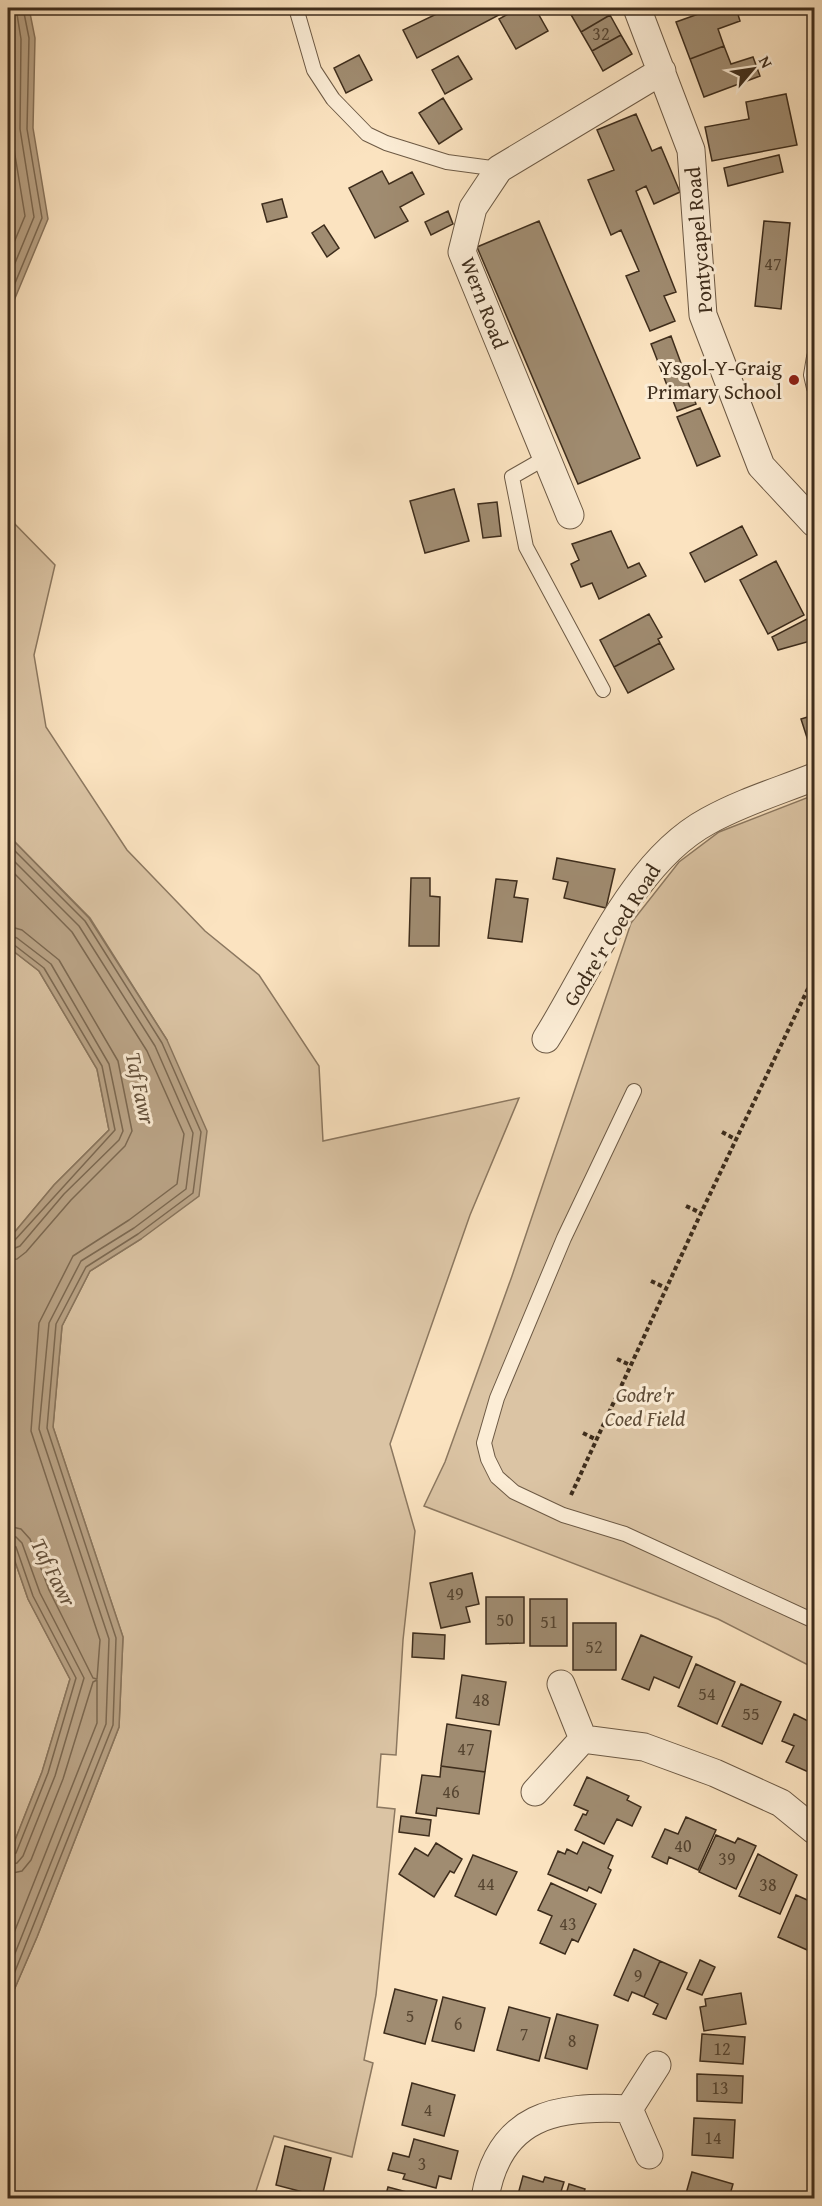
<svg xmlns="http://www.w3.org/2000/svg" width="822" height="2206" font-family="'Gentium Book Plus',serif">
	<rect width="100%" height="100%" fill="#fbe3c0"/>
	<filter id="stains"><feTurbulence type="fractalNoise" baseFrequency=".00333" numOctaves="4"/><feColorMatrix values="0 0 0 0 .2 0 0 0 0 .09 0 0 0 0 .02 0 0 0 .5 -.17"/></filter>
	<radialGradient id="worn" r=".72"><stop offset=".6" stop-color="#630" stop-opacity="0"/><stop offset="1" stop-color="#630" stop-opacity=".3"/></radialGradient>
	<!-- green -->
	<path fill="#dbc4a4" stroke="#8c7860" stroke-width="1.5" d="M8 517 55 565 34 655 46 727 127 850 205 931 259 975 319 1066 323 1141 519 1098 470 1215 390 1444 415 1531 403 1640 396 1755 381 1754 377 1807 395 1809 376 1995 364 2060 373 2063 352 2157 274 2136 256 2191 259 2198H8V2004L37 1937 119 1727 123 1637 53 1427 62 1326 90 1271 141 1239 167 1040 90 918 8 835Z
		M814 795V1668L718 1619 424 1506 445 1462 512 1276 631 923 679 862 719 832Z
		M8 947 39 971 97 1069 109 1130 54 1185 8 1240Z
		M8 1541 28 1599 70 1679 42 1772 8 1858Z"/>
	<!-- water -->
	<path fill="#bba588" stroke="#89755d" stroke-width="1.5" d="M8 8H29L35 38 33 128 48 219 8 315Z
		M8 835 89 918 167 1040 207 1131 199 1196 141 1239 90 1271 62 1326 53 1427 123 1637 119 1727 37 1937 8 2004V1858L42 1772 70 1679 28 1599 8 1541V1240L54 1185 109 1130 97 1069 39 971 8 947Z"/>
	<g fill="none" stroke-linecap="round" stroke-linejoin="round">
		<!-- shore -->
		<path stroke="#7c6952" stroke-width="1.5" d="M8 15 12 40 11 131 25 216 8 257
			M8 280 34 217 20 129 21 39 16 8
			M8 300 42 218 27 129 29 38 23 8
			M8 844 85 921 162 1043 201 1132 193 1193 138 1234 86 1267 56 1324 47 1428 116 1638 113 1725 8 1989
			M8 855 79 926 155 1046 193 1133 186 1189 134 1228 81 1261 49 1323 39 1429 109 1639 106 1724 8 1971
			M8 867 72 932 147 1051 184 1134 177 1184 129 1220 73 1256 39 1323 31 1431 100 1640 97 1679 93 1678 49 1590 30 1539 21 1529 8 1526
			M8 926 22 930 59 960 118 1061 132 1131 125 1146 71 1200 26 1252 17 1259 8 1260
			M8 935 17 938 51 964 109 1064 123 1131 119 1140 64 1194 20 1246 8 1251
			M8 943 13 944 44 968 102 1066 115 1130 14 1241 8 1243
			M8 1535 16 1537 22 1543 40 1593 84 1678 55 1776 23 1856 17 1863 8 1865
			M8 1543 16 1547 33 1596 76 1678 48 1773 16 1853 8 1857
			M8 1874 22 1871 31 1860 63 1779 93 1682 97 1680V1723L8 1948"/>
	</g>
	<!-- building -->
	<path fill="#a08c71" stroke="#3e2d1c" stroke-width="1.5" d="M449 8H512L417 58 403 30Z
		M519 8H535L548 31 516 49 499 19Z
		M579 8H605L610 15 581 32 570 13Z
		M715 8H736L740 21 718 29 724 46 690 59 676 22Z
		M610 15 621 35 592 51 581 32Z
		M621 35 632 54 603 71 592 51Z
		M724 46 731 64 753 57 760 76 704 97 690 59Z
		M359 55 372 80 346 93 334 68Z
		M458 56 472 79 445 94 432 70Z
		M786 94 797 145 712 161 705 127 749 119 746 102Z
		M443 98 462 129 439 144 419 113Z
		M636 114 652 151 661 147 680 192 654 204 646 186 636 191 676 292 664 296 675 321 650 331 626 276 639 271 621 230 611 235 588 180 614 170 597 130Z
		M779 155 783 172 728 186 724 168Z
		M382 171 389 184 412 172 424 194 400 207 408 221 375 238 349 188Z
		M282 199 287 217 267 222 262 204Z
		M448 211 453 224 431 235 425 222Z
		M539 221 640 458 578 484 477 247Z
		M764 221 790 223 781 309 755 306Z
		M324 225 339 248 327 257 312 233Z
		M671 336 696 404 677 411 651 344Z
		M700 408 720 456 697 466 677 417Z
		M454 489 469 541 425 553 410 501Z
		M497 502 501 536 483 538 478 504Z
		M742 526 757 555 705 582 690 553Z
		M611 531 628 568 639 563 646 576 599 599 592 583 581 587 571 564 579 560 572 544Z
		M776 561 804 615 768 634 740 580Z
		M649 614 662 637 658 639 660 643 614 667 600 640Z
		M807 619 814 632V640L778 650 772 637Z
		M660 643 674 669 628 693 614 667Z
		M814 715V749L811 750 801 719Z
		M557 858 615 869 606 908 564 898 568 882 553 879Z
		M411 878H430V896L440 897 439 946H409Z
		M496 879 517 881 514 897 528 899 522 942 488 938Z
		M472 1573 479 1604 466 1607 470 1622 441 1628 430 1583Z
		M486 1597H524V1643L486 1644Z
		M530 1599H567V1646H530Z
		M573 1623H616V1670H573Z
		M413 1633 445 1635 444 1659 412 1657Z
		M641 1635 692 1657 679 1688 654 1677 649 1690 622 1679Z
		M696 1664 735 1682 717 1724 678 1706Z
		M462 1675 506 1682 499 1725 456 1718Z
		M741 1684 781 1702 762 1744 722 1726Z
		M794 1714 814 1724 813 1774 786 1762 794 1746 782 1741Z
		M447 1724 491 1731 485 1772 441 1766Z
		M441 1766 485 1772 479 1814 437 1808 436 1816 416 1813 422 1775 440 1777Z
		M587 1777 629 1796 627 1800 641 1807 632 1826 617 1819 604 1844 575 1830 583 1814 586 1815 588 1811 574 1805Z
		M401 1816 431 1820 429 1836 399 1832Z
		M686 1817 716 1830 698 1870 669 1857 667 1864 652 1857 665 1829 678 1834Z
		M716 1835 735 1843 738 1838 756 1846 736 1889 699 1872Z
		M583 1842 613 1856 608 1868 611 1870 601 1893 589 1887 587 1891 548 1874 558 1851 565 1854 567 1849 577 1854Z
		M436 1843 462 1859 454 1873 450 1871 434 1897 399 1874 415 1848 428 1856Z
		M758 1854 797 1875 780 1914 739 1896Z
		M473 1855 517 1872 496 1915 455 1896Z
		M551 1883 596 1904 578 1942 572 1939 565 1954 540 1943 552 1916 538 1910Z
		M796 1895 814 1903 812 1908 814 1909V1953L778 1937Z
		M634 1949 660 1961 644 1997 632 1992 628 2001 614 1995Z
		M700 1960 715 1967 702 1995 687 1989Z
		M660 1961 687 1973 666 2019 653 2014 658 2004 644 1997Z
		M395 1989 437 2000 425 2044 384 2033Z
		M741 1993 746 2024 704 2031 700 2007 706 2006 705 1999Z
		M443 1997 485 2008 474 2051 432 2041Z
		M509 2007 550 2018 539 2061 497 2050Z
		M557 2014 598 2025 587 2069 545 2058Z
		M702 2034 745 2037 743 2064 700 2061Z
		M697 2074 743 2076 742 2103 697 2101Z
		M412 2083 455 2095 444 2136 402 2125Z
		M694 2118 735 2120 733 2158 692 2155Z
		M414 2139 458 2151 451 2179 439 2176 436 2188 403 2179 405 2174 388 2170 393 2153 409 2157Z
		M285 2146 331 2158 322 2197 276 2185Z
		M692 2172 733 2184 729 2198 685 2197Z
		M523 2176 543 2182 545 2177 564 2182 559 2198H517Z
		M569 2184 585 2189 582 2198H565Z
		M388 2187 429 2198H385Z"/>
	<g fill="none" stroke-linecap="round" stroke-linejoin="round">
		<defs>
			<path id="service" d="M296 8 314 70 333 99 367 134 386 143 447 162 499 169
				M814 357 811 375 814 388
				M547 457 512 477 526 547 603 690
				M634 1091 564 1238 497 1398 484 1443 488 1459 497 1477 514 1492 563 1515 625 1534 814 1621"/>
			<path id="minor" d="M637 8 691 150 703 315 761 466 814 523
				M570 515 462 252 473 208 499 169 662 71
				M546 1039C591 968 632 862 708 821 742 802 779 791 814 777
				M561 1684 583 1739 644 1747 715 1773 781 1803 814 1830
				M535 1792 583 1739
				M629 2109 649 2155
				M485 2198C499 2115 556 2105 629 2109L657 2065"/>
		</defs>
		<!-- service casing -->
		<use href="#service" stroke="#6d5a45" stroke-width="16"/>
		<!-- minor casing -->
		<use href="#minor" stroke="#6d5a45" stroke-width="29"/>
		<!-- path -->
		<path stroke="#3e2d1c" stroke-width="4" stroke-dasharray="4.5 3" stroke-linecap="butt" d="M722 1132 735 1139
			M686 1206 701 1213
			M651 1281 666 1288
			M617 1359 630 1365
			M583 1433 595 1439
			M571 1495 701 1213 814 976"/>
		<!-- service -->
		<use href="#service" stroke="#fcedd6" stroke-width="14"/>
		<!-- minor -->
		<use href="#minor" stroke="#fcedd6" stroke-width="27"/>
	</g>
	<!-- markers -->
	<circle fill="#8f2418" stroke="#fcedd6" stroke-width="2" cx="794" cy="380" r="6"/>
	<g text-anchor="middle" stroke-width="6" stroke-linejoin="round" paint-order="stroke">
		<!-- number labels -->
		<g font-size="18" fill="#564531">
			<text x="601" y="40">32</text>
			<text x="773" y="270">47</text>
			<text x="455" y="1600">49</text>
			<text x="505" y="1626">50</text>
			<text x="549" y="1628">51</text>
			<text x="594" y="1653">52</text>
			<text x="707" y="1700">54</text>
			<text x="481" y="1706">48</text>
			<text x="751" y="1720">55</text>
			<text x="466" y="1755">47</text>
			<text x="451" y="1798">46</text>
			<text x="683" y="1852">40</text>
			<text x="727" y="1865">39</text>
			<text x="486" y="1890">44</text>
			<text x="768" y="1891">38</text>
			<text x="568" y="1930">43</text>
			<text x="638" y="1982">9</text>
			<text x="410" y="2022">5</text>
			<text x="458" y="2030">6</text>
			<text x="524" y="2040">7</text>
			<text x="572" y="2047">8</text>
			<text x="722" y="2055">12</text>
			<text x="720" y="2094">13</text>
			<text x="428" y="2116">4</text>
			<text x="713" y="2144">14</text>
			<text x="422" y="2170">3</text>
		</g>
		<!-- street labels -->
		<g font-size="21" fill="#3e2d1c" stroke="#fcedd6">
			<text transform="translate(699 240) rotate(-95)" y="7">Pontycapel Road</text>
			<text transform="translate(484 303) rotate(69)" y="7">Wern Road</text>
			<text transform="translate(612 935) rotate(-58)" y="7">Godre'r Coed Road</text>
		</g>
		<!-- poi labels -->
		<g font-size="21" fill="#3e2d1c" stroke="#fcedd6" text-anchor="end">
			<text x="782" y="375">Ysgol-Y-Graig<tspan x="782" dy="24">Primary School</tspan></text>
		</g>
		<!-- park labels -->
		<g font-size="21" font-style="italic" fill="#5d4b37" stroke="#fcedd6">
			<text x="645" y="1402">Godre'r<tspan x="645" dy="24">Coed Field</tspan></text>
		</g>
		<!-- water labels -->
		<g font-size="22" font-style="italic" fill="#64513c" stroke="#fcedd6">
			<text transform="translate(141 1088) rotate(78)" y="8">Taf Fawr</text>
			<text transform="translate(54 1572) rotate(63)" y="8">Taf Fawr</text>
		</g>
	</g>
	<!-- margin -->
	<rect width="822" height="2206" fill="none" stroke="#fbe3c0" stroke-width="30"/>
	<rect x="9" y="9" width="804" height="2188" fill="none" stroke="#3e2d1c" stroke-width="3"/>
	<rect x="15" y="15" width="792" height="2176" fill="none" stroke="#3e2d1c" stroke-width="1.5"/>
	<!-- north arrow -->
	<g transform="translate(753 69) rotate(61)" stroke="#fcedd6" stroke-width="4.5" paint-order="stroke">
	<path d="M0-4.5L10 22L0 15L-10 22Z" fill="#3e2d1c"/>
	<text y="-9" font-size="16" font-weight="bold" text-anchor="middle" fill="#3e2d1c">N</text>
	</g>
	<rect width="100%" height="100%" filter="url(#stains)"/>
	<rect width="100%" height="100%" fill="url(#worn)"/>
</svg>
